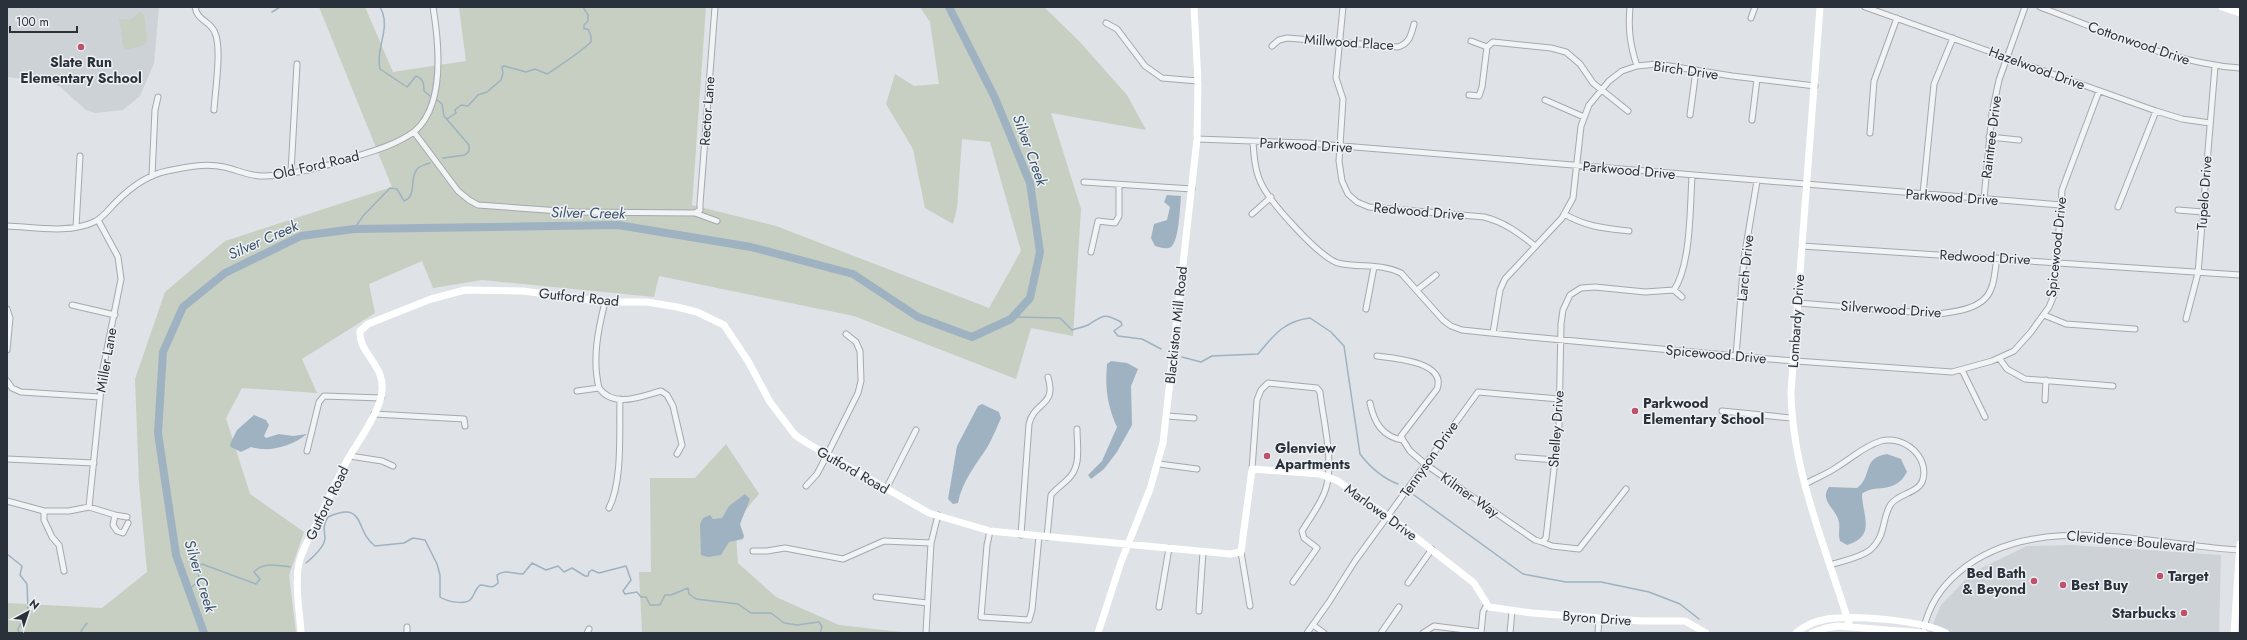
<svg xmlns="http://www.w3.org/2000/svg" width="2247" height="640" font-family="Jost,sans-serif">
	<rect width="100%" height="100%" fill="#dfe2e6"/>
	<!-- built -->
	<path fill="#cdd2d7" d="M7 7H159L154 63 140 96 123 110 95 113 86 110 59 86 40 81 7 77Z
		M2070 545 2221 555 2219 633H1929L1941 605 1973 572 2027 546Z"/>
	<!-- green -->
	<path fill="#c6cfc1" d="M319 7H365L393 72 466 61 459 7H706L692 205 776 226 989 308 1021 251 990 142 962 139 957 208 953 224 925 208 913 149 886 104 895 74 914 86 939 84 930 22 920 7H1044L1079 41 1127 95 1146 130 1051 113 1081 209 1073 336 1031 328 1016 379 854 316 659 276 654 297 482 280 433 288 422 261 369 284 375 313 302 359 317 393 242 388 226 418 250 494 304 532 289 575 296 633H7V603L102 608 147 572 139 483 135 379 165 292 225 241 392 187Z
		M139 12 144 14 147 42 142 46 124 50 122 39 124 37H122L119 19 130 20Z
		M726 444 759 494C735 521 735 528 738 563L776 597 839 625 910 633 642 632 639 572H651L650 478H695Z"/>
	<!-- water -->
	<path fill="#9eb2c2" d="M1167 195 1181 196C1180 207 1179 241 1171 247 1166 250 1160 247 1155 246L1151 238 1154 224 1167 220 1170 207 1164 202Z
		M1111 361 1127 363 1138 369 1131 386 1132 425 1117 452 1104 469 1091 479 1088 475 1102 461 1117 427C1107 405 1105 388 1107 364Z
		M982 404 999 412 1001 418C997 427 993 437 988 446 976 465 962 481 958 503L953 504 948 499 957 446 978 406Z
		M254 415 266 420 269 425 264 436 266 438 279 434 293 436 307 434C292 446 269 453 251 447L241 452 231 447 230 444 237 430Z
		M1887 454 1901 459 1907 472C1894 496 1874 483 1862 494 1862 515 1877 536 1847 545L1840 541C1838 534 1840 528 1839 522 1836 508 1819 501 1829 487L1857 488C1873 477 1861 458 1887 454Z
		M745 494 750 499 740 524 744 536 743 539 729 542 721 555 708 557 701 555 700 524 703 518 710 515 713 519 722 518 729 506Z"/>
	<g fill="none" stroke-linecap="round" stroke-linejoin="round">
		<!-- stream -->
		<path stroke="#9eb2c2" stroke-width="1.5" d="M380 7C392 28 375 47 380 69L407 87 416 76C423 79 424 83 424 91L430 96
			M272 12 280 7
			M437 100 442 104 444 116 469 145V151L465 155 443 158
			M447 119 456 113 455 110 461 105 468 106 478 95 487 92 501 80 503 73 502 67 504 66 526 72 535 69 547 74C562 64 577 55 591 42V36L588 29H584V25L588 21V15L583 7
			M354 229 363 216 390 188 397 189 404 201C418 196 408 178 418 168 421 166 426 164 430 163
			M1013 317 1060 318 1072 330C1077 328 1084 327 1088 325 1103 316 1103 312 1121 322L1122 325 1114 331 1118 336 1142 339 1161 349
			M1182 357 1201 362 1212 356 1258 354C1274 335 1284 321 1310 318L1331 332 1344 346 1360 454C1370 467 1382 478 1398 484
			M1414 495 1523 574 1566 582H1601L1649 592 1680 604 1699 619
			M7 554 22 566 20 575 27 584 28 610 18 629 19 633
			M306 563C312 558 325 546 325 538 324 528 323 525 328 517 367 500 354 531 375 546L404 543 413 538 425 540 437 564 440 575V597C446 601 465 606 471 599 475 594 475 589 480 585 488 585 492 590 498 583L497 575C505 569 514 574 523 574L532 563 546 570 558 566 564 572 572 568 585 576H588L589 572 592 570 599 573 626 566 631 580 623 591 625 594 637 592 641 597H646L650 605H660L665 595H671L688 588 689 594 696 599 738 604 751 613H771L784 623 797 625 819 622 822 627 820 633
			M188 590 199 581 198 567 202 564 256 584 260 579 254 572C263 562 277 565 290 567
			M82 633 81 631 87 623"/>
		<!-- river -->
		<path stroke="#9eb2c2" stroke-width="8" d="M204 633 176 555 158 433 163 352 183 307 225 273 301 236 354 229 618 225 751 247 853 274 918 317 972 337 1011 319 1030 298 1040 252 1030 183 995 98 949 7"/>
		<defs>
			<path id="street" d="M195 7C197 21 211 21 215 33 222 48 215 92 214 110
				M1343 7 1336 78 1343 99 1339 161 1342 181 1348 194 1357 202 1369 207 1484 217C1504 222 1519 233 1535 246
				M1630 7C1628 29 1630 45 1637 66
				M1865 7 2156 111 2182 119 2210 123
				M2040 7C2105 31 2170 63 2240 68
				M1751 18 1755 7
				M1106 23 1117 29 1145 66 1162 78 1198 81
				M1471 41 1487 47
				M1272 46 1279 40 1287 38 1398 47C1410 43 1411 35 1414 24
				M1469 95 1479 96 1482 87 1487 47 1493 42 1551 48 1566 52 1580 64 1593 83 1628 111
				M1545 100 1584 117
				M1690 115 1696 70
				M1752 120 1757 79
				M414 132 458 191 469 200 478 205 574 212 695 213 717 221
				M1870 133 1874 81 1897 18
				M1989 137 2019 140
				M1197 139 1306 143 2061 205
				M1253 142C1254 157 1255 173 1263 187 1273 205 1319 257 1338 263 1359 268 1381 263 1401 273L1443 320 1451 326 1462 330 1520 336 1769 359 1952 372 1992 361 2014 351 2031 332 2049 307 2054 295 2062 190 2099 91
				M291 172 297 64
				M152 176 155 110 158 97
				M1084 182 1192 189
				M1923 194 1934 84 1953 38
				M1984 199 1992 113 1999 80 2025 7
				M2118 207 2156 111
				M2178 210 2203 212
				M695 213 700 210V204L715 7
				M1252 214 1271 197
				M1564 214C1587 227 1603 228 1629 231
				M7 226C34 227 69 234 94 222 103 218 109 209 116 202 131 187 147 175 167 171 186 167 205 163 224 167 238 170 251 177 265 176 292 175 328 166 354 157 374 151 398 144 415 131 445 105 439 43 433 7
				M76 227 80 156
				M1802 246 2240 275
				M1091 252 1098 221 1115 223 1119 216V185
				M1417 290 1436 275
				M1674 290 1682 297
				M605 302C598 330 592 359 599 388 614 409 642 396 661 391L667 395 673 406 682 445 677 454
				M1798 303 1937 314C1955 312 1984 309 1991 289 1995 280 1995 268 1997 258
				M72 305 115 315
				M7 309 10 318 7 350
				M1366 309 1374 267
				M2044 315 2066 324 2135 329
				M2186 319 2198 273 2215 66
				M1493 333 1500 290 1505 279 1562 218 1573 198 1581 126 1589 105 1609 81 1622 71 1637 66 1657 64 1732 76 1815 86
				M1377 356C1394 358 1447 362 1437 389L1401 436 1403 440
				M1736 356 1744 258 1757 181
				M1999 358 2007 369 2025 379 2113 386
				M1962 370 1985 417
				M7 381 12 388 21 392 100 397
				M577 391 599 388
				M2045 400 2046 380
				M1370 403C1374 422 1382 437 1403 440L1410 451 1425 464 1535 540 1542 542 1546 538 1559 425 1561 324 1563 310 1570 295 1581 288 1595 287 1645 292 1674 290C1691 265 1690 207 1692 176
				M1722 411 1791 418
				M374 414 464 419 465 426
				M1167 416 1194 418
				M307 451 319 402 324 396 381 398
				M350 456 382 461 393 466
				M1518 457 1555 460
				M7 459 94 463
				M1159 464 1197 469
				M1252 469 1257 400 1261 390 1268 383 1317 388 1320 392C1323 420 1335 464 1325 491 1320 505 1310 518 1302 531L1304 538 1317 548 1293 582
				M1805 484C1816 478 1827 474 1837 467 1852 458 1864 446 1881 441 1903 435 1929 456 1923 479 1920 493 1899 493 1891 504 1881 519 1887 535 1870 550 1860 558 1842 561 1830 565
				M806 486 817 474 827 455 858 393 861 381 860 351 856 342 846 334
				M886 489 916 430
				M7 501 44 511H69L89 507 115 515 127 517
				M89 507 103 369 121 279 118 257 98 220
				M609 508C623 480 619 431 620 399
				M44 511V520L52 537 59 545 64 571
				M115 515 113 525 117 531 123 533 128 523
				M990 531 987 545 981 617 1029 620 1032 610 1039 536
				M1021 535 1029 424C1034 401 1057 407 1048 377
				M1047 537 1051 495C1056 489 1062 485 1067 480 1082 467 1077 447 1077 429
				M1542 542 1552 546 1579 549 1626 489
				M753 551H767L785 548 843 559 884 541 931 543
				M1241 552 1250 606
				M1408 583 1432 549
				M876 597 927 603
				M1159 607 1169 548
				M1199 611 1203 552
				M1313 625 1324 633
				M1924 628C1929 605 1941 587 1959 572 2033 509 2152 545 2240 550
				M407 633V627
				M587 633 589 629
				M926 633 931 543 938 515
				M1307 633 1329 602 1355 561 1478 392 1559 399
				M1381 633 1399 607
				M1423 633 1434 626 1481 632
				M1481 633 1483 612 1487 604
				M1510 633 1512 611
				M1598 633 1599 618"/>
		</defs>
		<!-- street casing -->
		<use href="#street" stroke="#a5a9af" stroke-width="7"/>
		<!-- street -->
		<use href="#street" stroke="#f1f3f5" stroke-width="5"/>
		<!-- secondary -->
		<path stroke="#fff" stroke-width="7" d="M1820 7 1791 391C1792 473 1827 550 1850 627
			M2222 7 2240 13
			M301 633C300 613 295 590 298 569 300 552 311 535 319 519 329 498 338 477 349 457 360 439 374 420 380 401 391 366 358 356 360 331L368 324 431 299 465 290 523 291 605 302H647L677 307 697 312 724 325 748 361 770 402 795 435 807 443 929 513 990 531 1230 554 1241 552 1252 469 1320 474 1338 481 1400 525 1474 583 1489 607 1532 613 1642 621H1685L1706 633
			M1098 633 1121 562 1150 489 1163 443 1197 139 1198 81 1194 7
			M1796 633C1804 626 1816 621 1827 619 1855 615 1921 620 1946 633
			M1812 633 1826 628 1838 626 1924 633
			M2234 633 2240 544"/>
	</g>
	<!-- markers -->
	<g fill="#be526a" stroke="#eef1f4" stroke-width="1.5">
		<circle cx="81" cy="47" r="4"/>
		<circle cx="1635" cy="411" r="4"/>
		<circle cx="1267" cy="456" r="4"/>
		<circle cx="2160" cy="576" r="4"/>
		<circle cx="2034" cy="581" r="4"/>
		<circle cx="2063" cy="585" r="4"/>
		<circle cx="2184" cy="613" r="4"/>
	</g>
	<g text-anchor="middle" stroke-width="3" stroke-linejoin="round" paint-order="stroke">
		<!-- street labels -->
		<g font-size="14" fill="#2a313b" stroke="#eef1f4">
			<text transform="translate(1349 42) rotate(4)" y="5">Millwood Place</text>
			<text transform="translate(2139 43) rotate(19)" y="5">Cottonwood Drive</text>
			<text transform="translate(2037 68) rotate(20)" y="5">Hazelwood Drive</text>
			<text transform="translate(1686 70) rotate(8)" y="5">Birch Drive</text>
			<text transform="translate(707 111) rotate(-86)" y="5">Rector Lane</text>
			<text transform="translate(1991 137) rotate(-83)" y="5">Raintree Drive</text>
			<text transform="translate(1306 145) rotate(3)" y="5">Parkwood Drive</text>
			<text transform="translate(316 165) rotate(-13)" y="5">Old Ford Road</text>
			<text transform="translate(1629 170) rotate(5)" y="5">Parkwood Drive</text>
			<text transform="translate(2204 193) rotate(-86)" y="5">Tupelo Drive</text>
			<text transform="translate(1952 197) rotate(4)" y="5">Parkwood Drive</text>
			<text transform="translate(1419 211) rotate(5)" y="5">Redwood Drive</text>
			<text transform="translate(2056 247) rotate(-84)" y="5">Spicewood Drive</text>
			<text transform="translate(1985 257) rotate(3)" y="5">Redwood Drive</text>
			<text transform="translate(1745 268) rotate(-84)" y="5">Larch Drive</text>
			<text transform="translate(579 297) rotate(6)" y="5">Gutford Road</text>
			<text transform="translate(1891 309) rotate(4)" y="5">Silverwood Drive</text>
			<text transform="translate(1796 321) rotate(-86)" y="5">Lombardy Drive</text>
			<text transform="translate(1176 325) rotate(-84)" y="5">Blackiston Mill Road</text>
			<text transform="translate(1716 354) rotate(5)" y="5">Spicewood Drive</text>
			<text transform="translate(106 360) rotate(-80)" y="5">Miller Lane</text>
			<text transform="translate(1556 429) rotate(-86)" y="5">Shelley Drive</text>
			<text transform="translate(1429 459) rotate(-55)" y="5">Tennyson Drive</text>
			<text transform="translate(853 470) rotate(30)" y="5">Gutford Road</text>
			<text transform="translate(1470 495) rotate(35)" y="5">Kilmer Way</text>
			<text transform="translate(327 503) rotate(-64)" y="5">Gutford Road</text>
			<text transform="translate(1381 512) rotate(36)" y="5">Marlowe Drive</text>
			<text transform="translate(2131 541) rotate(5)" y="5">Clevidence Boulevard</text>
			<text transform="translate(1597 618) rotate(4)" y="5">Byron Drive</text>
		</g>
		<!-- poi labels -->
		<g font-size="14" font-weight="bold" fill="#2a313b" stroke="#eef1f4" text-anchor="start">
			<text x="81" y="67" text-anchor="middle">Slate Run<tspan x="81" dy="16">Elementary School</tspan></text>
			<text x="1643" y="408">Parkwood<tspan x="1643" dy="16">Elementary School</tspan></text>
			<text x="1275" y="453">Glenview<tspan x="1275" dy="16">Apartments</tspan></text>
			<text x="2026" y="578" text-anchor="end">Bed Bath<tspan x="2026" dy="16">&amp; Beyond</tspan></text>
			<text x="2168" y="581">Target</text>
			<text x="2071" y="590">Best Buy</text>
			<text x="2176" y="618" text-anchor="end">Starbucks</text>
		</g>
		<!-- water labels -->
		<g font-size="15" font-style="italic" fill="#39536a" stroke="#eef1f4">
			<text transform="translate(1030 150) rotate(70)" y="5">Silver Creek</text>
			<text transform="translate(588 213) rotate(1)" y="5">Silver Creek</text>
			<text transform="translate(263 240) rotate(-24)" y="5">Silver Creek</text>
			<text transform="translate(200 576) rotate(73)" y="5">Silver Creek</text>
		</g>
	</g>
	<!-- border -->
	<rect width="2247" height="640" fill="none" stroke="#2a313b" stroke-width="16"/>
	<!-- north arrow -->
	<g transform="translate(28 612) rotate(40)" stroke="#eef1f4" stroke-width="3" paint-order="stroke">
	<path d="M0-3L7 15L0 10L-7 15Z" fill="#2a313b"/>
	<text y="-6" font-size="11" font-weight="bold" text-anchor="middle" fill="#2a313b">N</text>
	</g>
	<!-- scale -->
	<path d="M10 26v6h67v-6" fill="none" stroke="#2a313b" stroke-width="2"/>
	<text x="16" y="26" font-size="12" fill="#2a313b" stroke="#eef1f4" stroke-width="3" paint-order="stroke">100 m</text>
</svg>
